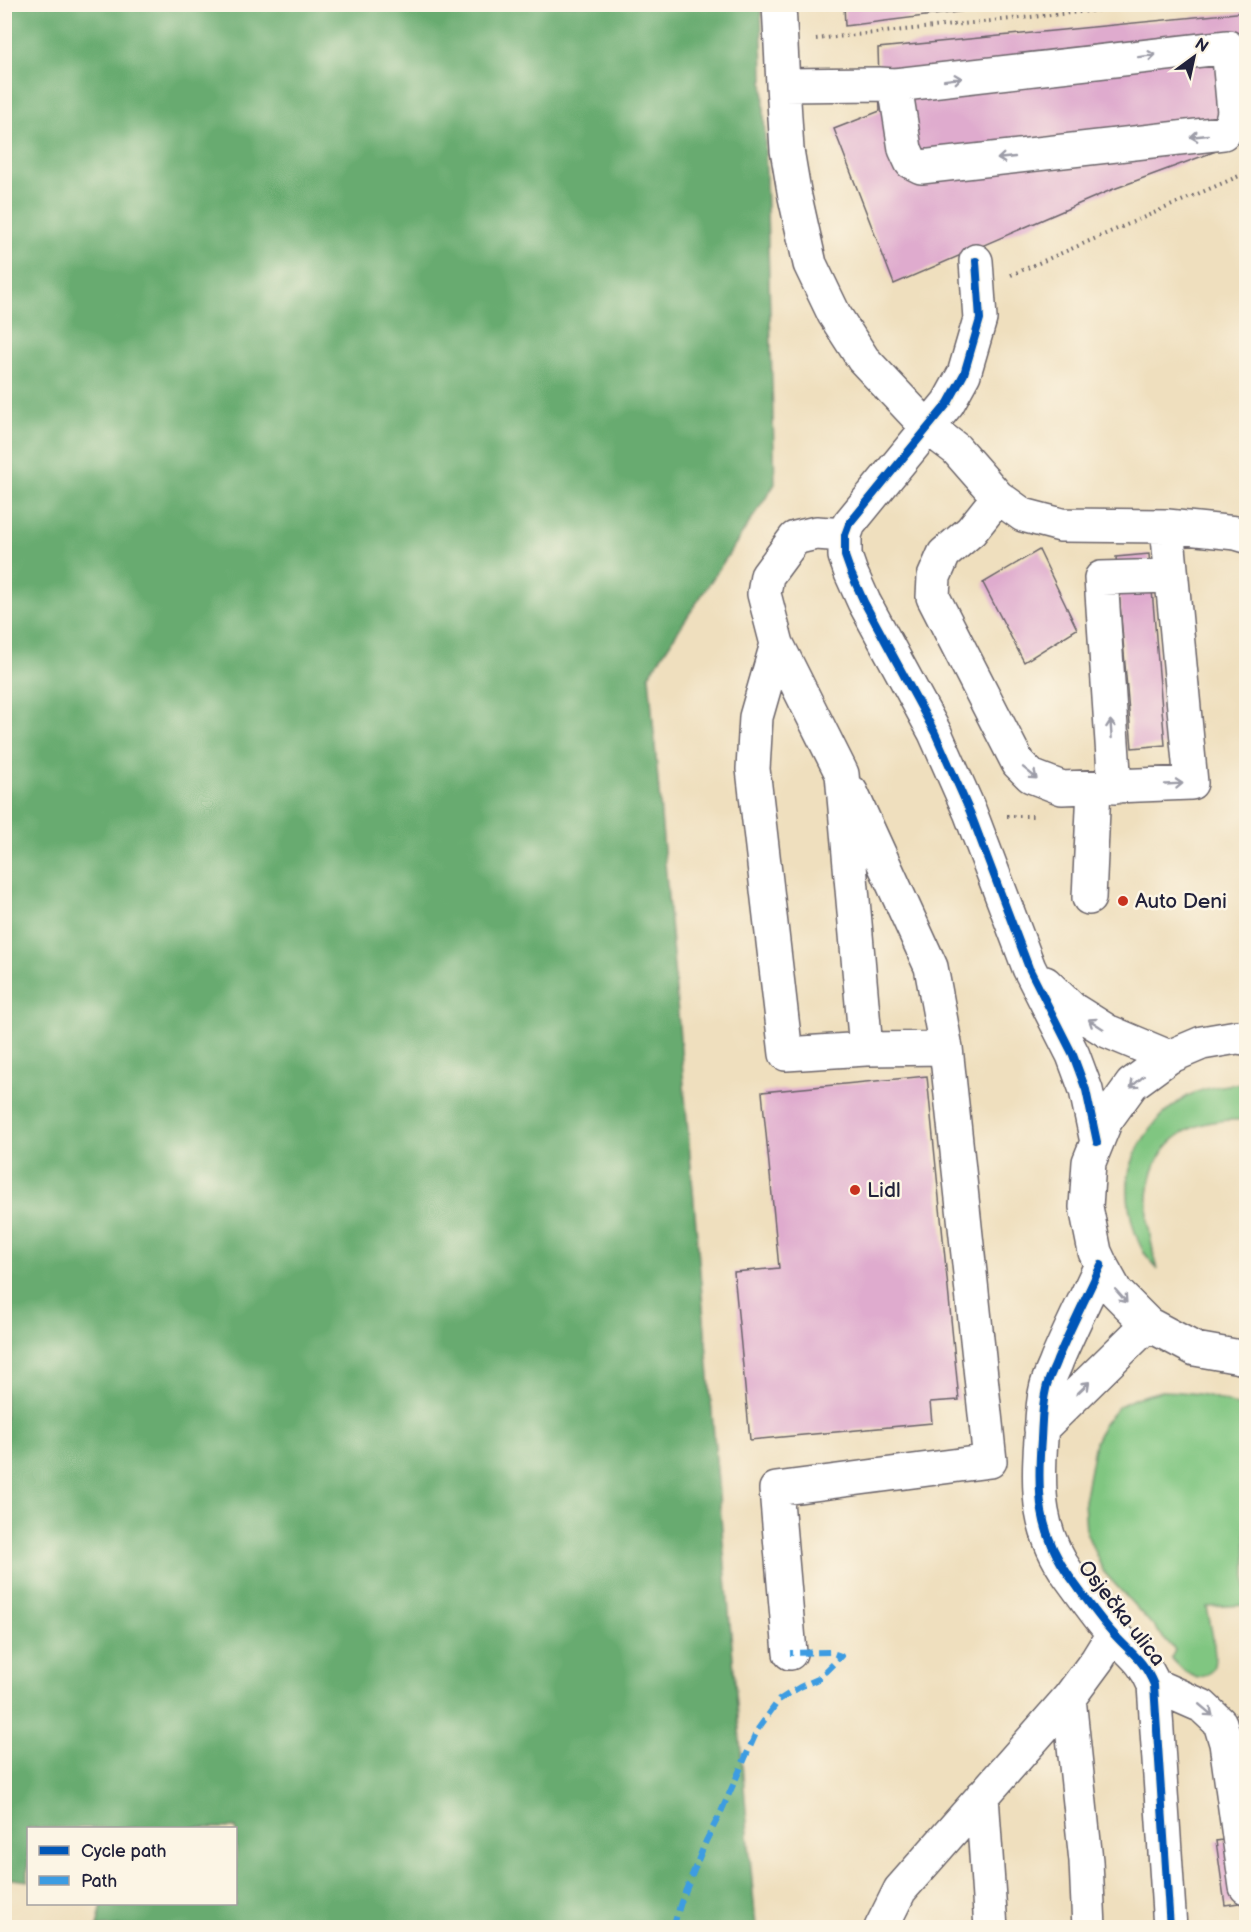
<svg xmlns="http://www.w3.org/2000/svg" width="1251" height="1932" font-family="'Balsamiq Sans',sans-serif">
	<rect width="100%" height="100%" fill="#fcf5e5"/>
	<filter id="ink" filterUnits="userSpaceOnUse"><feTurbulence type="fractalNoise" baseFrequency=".0167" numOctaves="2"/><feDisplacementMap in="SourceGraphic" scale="12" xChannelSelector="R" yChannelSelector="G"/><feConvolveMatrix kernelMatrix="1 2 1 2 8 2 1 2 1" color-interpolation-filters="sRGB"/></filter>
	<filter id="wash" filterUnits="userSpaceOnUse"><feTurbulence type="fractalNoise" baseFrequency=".008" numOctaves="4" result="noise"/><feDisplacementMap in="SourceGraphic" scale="24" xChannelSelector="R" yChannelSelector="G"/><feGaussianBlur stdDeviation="1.35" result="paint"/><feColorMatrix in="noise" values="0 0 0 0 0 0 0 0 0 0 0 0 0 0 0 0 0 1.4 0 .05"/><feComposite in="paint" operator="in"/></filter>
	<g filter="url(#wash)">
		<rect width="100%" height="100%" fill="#efdfbe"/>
		<!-- green -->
		<path fill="#80c681" stroke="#51745e" stroke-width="1.5" d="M1246 1083V1120C1148 1116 1134 1190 1158 1269 1153 1263 1147 1257 1143 1251 1131 1229 1123 1190 1131 1166 1140 1136 1162 1111 1188 1096 1206 1086 1227 1085 1246 1083Z
			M1161 1391C1196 1392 1215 1395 1246 1410V1605L1207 1607C1209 1620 1219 1657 1213 1668 1209 1675 1203 1676 1197 1678L1185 1672 1171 1658 1175 1650 1103 1571 1086 1532 1084 1501 1095 1442 1103 1425 1119 1406 1136 1398Z"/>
		<!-- forest -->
		<path fill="#68ab6f" stroke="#456655" stroke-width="1.5" d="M5 4 761 5 775 484 649 675 756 1927H97L102 1904H236V1828H28V1881L5 1878Z"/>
		<g id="blocks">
			<!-- building -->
			<path fill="#dfabce" d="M844 5H1005V6L845 26Z
				M1246 12V140L1111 190 894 284 834 129 880 111 878 48Z
				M1039 550 1077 629 1024 662 983 583Z
				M1149 554 1165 745 1132 748 1116 557Z
				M927 1076 959 1400 930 1402 932 1423 750 1440 734 1272 779 1268 762 1092Z
				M1246 1837V1902L1225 1905 1216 1841Z"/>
		</g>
	</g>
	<g filter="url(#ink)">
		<use href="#blocks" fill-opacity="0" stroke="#6a6469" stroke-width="1.5"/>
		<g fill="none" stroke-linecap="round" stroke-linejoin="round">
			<defs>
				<path id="minor" d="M779 4 783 85
					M895 85 905 149 911 162 921 167 1223 133 1231 125 1234 112 1228 47 895 85 879 84 783 85 787 150 795 197 810 264 834 314 863 359 927 427 956 449 998 497 1023 515 1061 525 1167 526 1236 533 1246 536
					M976 261 980 319 964 374 948 403 849 524 845 535V556L851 573 864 602 935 733 970 812 1029 968 1073 1055 1086 1090 1097 1142
					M998 497 971 531 944 554 934 577 933 597 1018 763 1031 776 1062 788 1191 783 1167 526
					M777 644 842 774 866 1049 786 1054 753 769 756 717 777 644 764 594 767 576 795 538 816 533 845 535
					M1115 787 1101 578 1171 576
					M851 792 931 967 946 1048 866 1049
					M1089 898 1094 788
					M1045 983 1072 1009 1107 1031 1169 1057
					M1246 1038 1237 1037 1202 1043 1169 1057 1132 1084 1106 1120 1089 1162 1086 1207 1095 1252 1101 1265 1116 1292 1148 1324 1195 1349 1246 1358
					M1101 1265C1087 1296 1071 1327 1057 1360 1054 1369 1048 1379 1046 1389 1042 1405 1042 1422 1041 1439 1037 1492 1038 1533 1070 1577 1084 1596 1097 1615 1112 1632 1129 1652 1143 1658 1154 1685L1170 1928
					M1041 1429 1148 1324
					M790 1653 776 1489 990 1461 946 1048
					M1154 1685 1202 1706 1220 1723 1226 1743 1246 1887
					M1069 1698 1086 1861 1089 1928
					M982 1796 991 1928
					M881 1928 900 1890 1069 1698 1097 1660 1113 1634"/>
			</defs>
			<!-- minor casing -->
			<use href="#minor" stroke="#6a6469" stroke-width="36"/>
			<!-- path -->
			<path stroke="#6a6469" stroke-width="4" stroke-dasharray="1.5 4.5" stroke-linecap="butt" d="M816 39 1158 4
				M1011 275 1246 173
				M1007 816H1033"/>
			<!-- minor -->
			<use href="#minor" stroke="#fff" stroke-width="33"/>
			<!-- quiet -->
			<path stroke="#3c9ce2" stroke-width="6" stroke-dasharray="12 6" stroke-linecap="butt" d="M673 1928 681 1902 706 1841 721 1812 758 1729 779 1700 800 1687 818 1679 841 1656 830 1652 790 1653"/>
			<defs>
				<path id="cycleway" d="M976 261 980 319 964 374 948 403 849 524 845 535V556L851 573 864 602 935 733 970 812 1029 968 1073 1055 1086 1090 1097 1142
					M1101 1265C1087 1296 1071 1327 1057 1360 1054 1369 1048 1379 1046 1389 1042 1405 1042 1422 1041 1439 1037 1492 1038 1533 1070 1577 1084 1596 1097 1615 1112 1632 1129 1652 1143 1658 1154 1685L1170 1928"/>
			</defs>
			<!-- cycleway casing -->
			<use href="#cycleway" stroke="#fcf5e5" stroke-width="11"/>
			<!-- cycleway -->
			<use href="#cycleway" stroke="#0057b8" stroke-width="8"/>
		</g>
		<!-- one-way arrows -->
		<defs><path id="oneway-shaft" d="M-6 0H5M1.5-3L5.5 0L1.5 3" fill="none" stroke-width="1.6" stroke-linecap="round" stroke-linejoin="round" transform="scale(1.5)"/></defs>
		<g stroke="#9c9ca7">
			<use href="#oneway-shaft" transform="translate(1147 56) rotate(-7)"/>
			<use href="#oneway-shaft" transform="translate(953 79) rotate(-7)"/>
			<use href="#oneway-shaft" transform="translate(1199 136) rotate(174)"/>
			<use href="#oneway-shaft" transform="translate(1006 158) rotate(174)"/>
			<use href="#oneway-shaft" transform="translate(1111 729) rotate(-94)"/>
			<use href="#oneway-shaft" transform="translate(1030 773) rotate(39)"/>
			<use href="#oneway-shaft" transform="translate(1174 784) rotate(-3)"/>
			<use href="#oneway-shaft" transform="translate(1096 1024) rotate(-147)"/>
			<use href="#oneway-shaft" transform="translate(1137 1082) rotate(139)"/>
			<use href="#oneway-shaft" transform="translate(1121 1296) rotate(49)"/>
			<use href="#oneway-shaft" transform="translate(1083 1388) rotate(-44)"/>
			<use href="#oneway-shaft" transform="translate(1206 1710) rotate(40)"/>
		</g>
	</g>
	<!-- markers -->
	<g fill="#c8321e" stroke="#fcf5e5" stroke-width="2">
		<circle cx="1123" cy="901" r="6"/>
		<circle cx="855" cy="1190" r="6"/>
	</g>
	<g text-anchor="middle" stroke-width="5" stroke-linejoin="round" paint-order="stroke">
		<!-- poi labels -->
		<g font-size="21" fill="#22223b" stroke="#fcf5e5" text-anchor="start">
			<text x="1135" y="908">Auto Deni</text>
			<text x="867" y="1197">Lidl</text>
		</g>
		<!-- street labels -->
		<g font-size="21" fill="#22223b" stroke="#fcf5e5">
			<text transform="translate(1122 1613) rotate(52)" y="7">Osječka ulica</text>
		</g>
	</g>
	<!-- margin -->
	<rect width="1251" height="1932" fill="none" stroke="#fcf5e5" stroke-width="24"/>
	<!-- legend -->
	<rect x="27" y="1827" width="210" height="78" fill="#fcf5e5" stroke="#a5a1a1" stroke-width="1.5"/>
	<rect x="39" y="1846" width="30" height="9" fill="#0057b8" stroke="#a5a1a1" stroke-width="1.5"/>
	<text x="81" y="1857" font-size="18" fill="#22223b">Cycle path</text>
	<rect x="39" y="1876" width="30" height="9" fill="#3c9ce2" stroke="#a5a1a1" stroke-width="1.5"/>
	<text x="81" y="1887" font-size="18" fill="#22223b">Path</text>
	<!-- north arrow -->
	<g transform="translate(1194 57) rotate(33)" stroke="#fcf5e5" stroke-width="4.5" paint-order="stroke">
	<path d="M0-4.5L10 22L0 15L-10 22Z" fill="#22223b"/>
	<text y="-9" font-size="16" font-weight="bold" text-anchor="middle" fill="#22223b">N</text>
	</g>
</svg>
